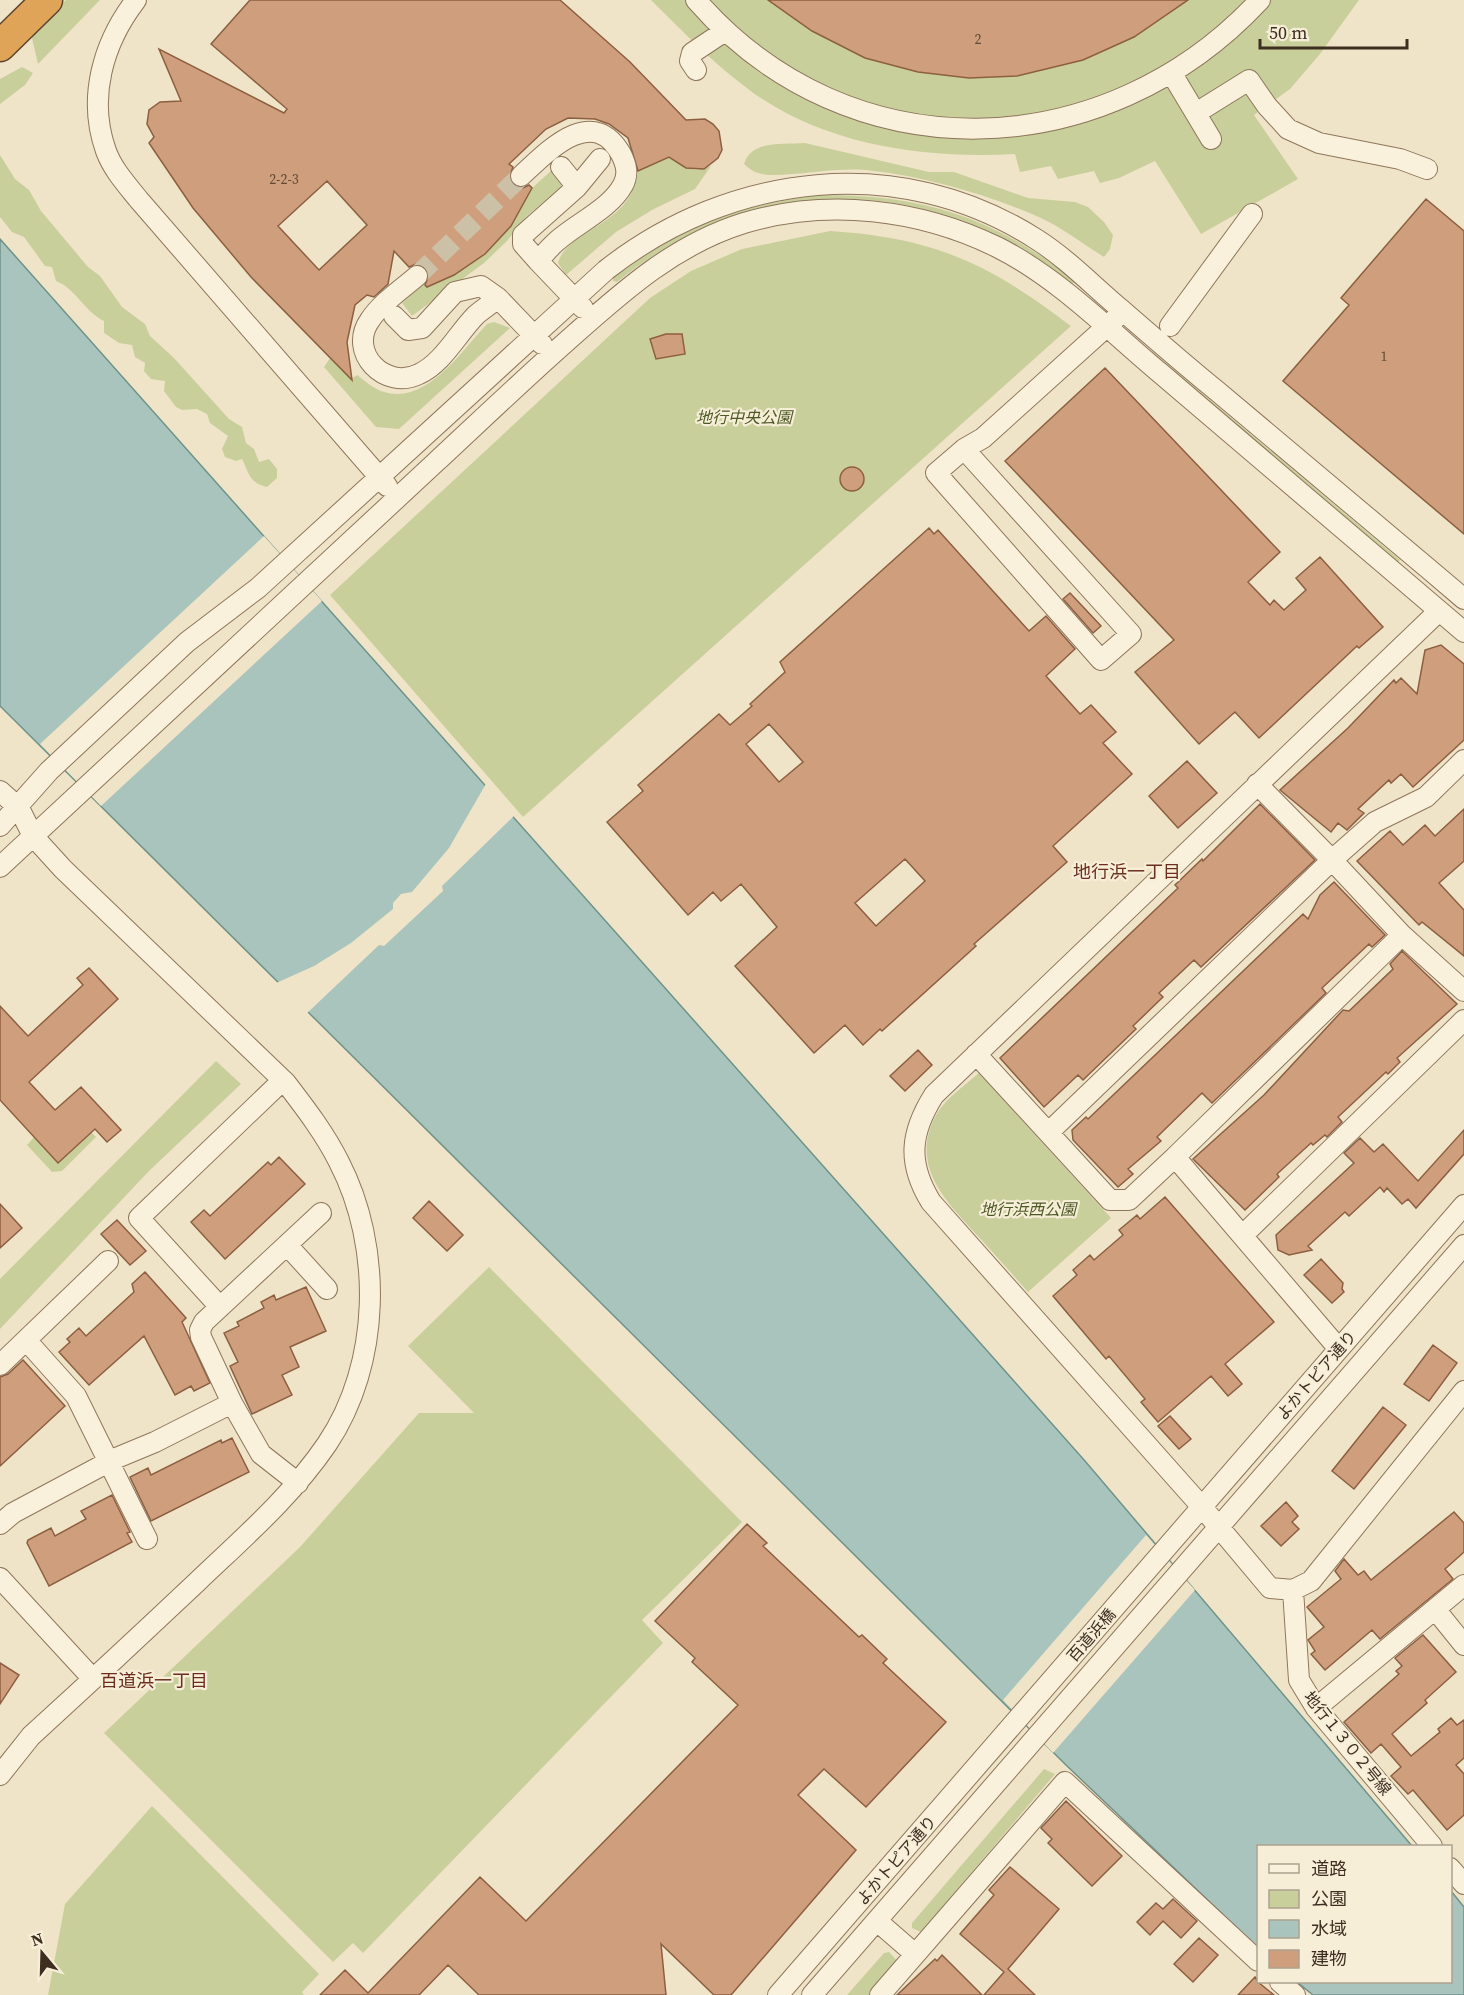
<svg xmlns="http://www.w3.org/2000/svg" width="1464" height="1995" font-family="'Source Serif 4','Noto Sans JP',serif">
	<rect width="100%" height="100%" fill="#f0e4c8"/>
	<!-- green -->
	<path fill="#c9cf9b" d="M66 0H100L38 64 31 34Z
		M651 0H1359L1320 54 1290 89 1254 115 1298 179 1201 234 1155 161 1119 178 1100 183 1094 171 1058 179 1051 166 1020 172 1015 154C925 159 827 146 752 92 715 65 683 32 651 0Z
		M22 67 33 73 25 85 0 104V79Z
		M805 143 929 172H954L1028 198 1075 202 1088 207 1104 222 1113 235 1110 249 1104 257C1086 246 1068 232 1049 222 1000 198 928 177 874 171 837 166 803 176 768 175 758 174 751 171 744 164 752 139 784 145 805 143Z
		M0 155 15 179 29 190 41 211 88 267 100 276 122 307 145 324 150 336 174 358 229 419 242 427 246 443 254 449 259 462 269 459 277 469V478L267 487C249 483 249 473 242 459L236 461 225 457 222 449 228 436 210 423 207 414 197 409 182 410 176 407 164 391 165 381 151 379 144 371 145 363 135 357 132 345 119 343 104 333V321C84 311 76 289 56 281L52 267 45 266 24 237 12 232 0 217Z
		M672 156C682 169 695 173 711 166L695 189 652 210 616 232 566 275 558 263C569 227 633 226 637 171Z
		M552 170 562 181 561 187 527 216 507 241 484 263 412 316 402 303 423 283 427 287 454 275 485 254 511 226 532 188Z
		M818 195C921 194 992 216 1074 280V283L1070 284C932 172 755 170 617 282L613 281V278C679 227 736 206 818 195Z
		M830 231C935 238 988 263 1071 326L523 817 330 595 650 298 691 271 742 249Z
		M494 322 510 328 399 429 376 427 324 367 330 358 351 379 357 375C365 381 374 389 384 392 427 405 462 350 487 324Z
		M1152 351 1400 560 1398 562 1150 353Z
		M216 1061 241 1084 149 1171 0 1329V1279Z
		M979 1073 1111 1218 1028 1292C1011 1273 994 1253 976 1234 946 1201 911 1167 934 1119 943 1100 963 1087 979 1073Z
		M89 1130 96 1137 62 1171 52 1172 27 1145 34 1137 58 1162Z
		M489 1267 742 1522 642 1620 663 1643 363 1953 353 1943 333 1962 104 1733 300 1547 419 1413H474L408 1346Z
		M1044 1769 1055 1774 921 1932 912 1928V1923Z
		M152 1806 319 1974 302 1992 304 1995H48L65 1904Z
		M889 1952 900 1964 871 1995H847L884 1953Z"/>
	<!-- water -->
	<path fill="#a9c4bc" stroke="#6f938a" stroke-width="1.5" d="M0 239 1085 1461 1412 1846H1258V1948L1067 1766 0 706Z
		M1451 1891 1464 1907V1995H1313L1297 1982H1450Z"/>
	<!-- pier -->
	<path fill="#f0e4c8" d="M264 536 322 601 101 806 40 744Z
		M487 782 516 814 442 886 443 891 384 946 379 945 305 1015 274 984 314 966 351 943 393 909V903L401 894 412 892 449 848Z
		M1146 1535 1195 1590 1053 1753 1003 1700Z"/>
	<!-- building -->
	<path fill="#cf9f7d" stroke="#8d5f41" stroke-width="1.5" fill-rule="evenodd" d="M250 0H560L630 62 686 120 705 119 713 124 719 131 722 150 718 158 704 169 686 168 669 157 638 171 628 138 609 124 595 119 568 118 546 129 509 164 513 167 509 178 513 185 523 188 529 185 532 188 511 226 485 254 454 275 427 287 425 285 429 275 426 268 416 264 409 267 394 251 388 284 374 297 367 295 355 305 347 342 352 380 251 277 193 208 149 143 154 137 147 124 149 110 160 102 181 101 159 49 284 113 287 109 211 44ZM327 181 367 225 319 270 278 226Z
		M768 0H1188L1134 37 1083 60 1017 76 969 78 918 72 865 58 812 31Z
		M1426 199 1464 231V534L1283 381 1349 305 1341 298Z
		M666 334H682L685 354 656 359 650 339Z
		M1105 368 1280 552 1248 582 1270 605 1274 600 1284 610 1306 590 1296 578 1320 557 1383 627 1359 648 1357 646 1259 738 1235 712 1199 744 1135 672 1174 640 1005 461Z
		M840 479a12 12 0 1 1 24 0a12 12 0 1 1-24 0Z
		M929 528 934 534 938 530 1029 631 1046 616 1075 649 1046 676 1080 714 1091 705 1116 732 1103 743 1132 774 1053 846 1067 862 974 944 976 946 882 1031 880 1029 863 1045 845 1025 814 1053 735 966 777 927 741 884 721 901 713 892 688 915 607 822 643 791 638 785 719 714 730 725 752 706 750 704 785 672 780 662ZM769 724 803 762 779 782 746 744ZM905 859 925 881 876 926 855 903Z
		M1070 593 1101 626 1093 633 1063 599Z
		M1441 645 1464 664V740L1413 787 1401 774 1391 783 1389 780 1358 809 1364 813 1347 830 1338 823 1331 832 1280 790 1348 728 1394 680 1396 683 1401 678 1417 694 1425 650Z
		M1187 761 1217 793 1178 828 1149 796Z
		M1260 804 1315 860 1201 967 1194 960 1159 993 1163 997 1133 1026 1136 1029 1083 1080 1078 1075 1044 1107 1000 1058 1178 888 1175 885 1202 859 1203 861Z
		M1464 809V861L1439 883 1464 910V956L1422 922 1419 925 1357 861 1390 831 1403 845 1425 825 1435 836Z
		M1334 882 1385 935 1372 947 1369 944 1322 988 1326 993 1212 1103 1202 1093 1157 1137 1161 1141 1128 1169 1133 1174 1118 1187 1073 1140 1072 1130 1086 1117 1088 1119 1303 914 1308 919 1320 895Z
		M1402 951 1457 1004 1397 1058 1400 1062 1388 1074 1386 1072 1338 1117 1342 1122 1327 1137 1325 1135 1313 1145 1311 1143 1277 1174 1279 1177 1245 1210 1193 1159 1264 1095 1343 1010 1349 1011 1393 969 1390 964Z
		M89 968 118 999 29 1082 55 1110 81 1087 121 1130 107 1142 95 1129 58 1163 0 1100V1006L28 1036 83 985 77 978Z
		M918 1050 932 1065 905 1091 890 1076Z
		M1464 1130V1154L1416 1208 1408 1199 1402 1204 1387 1188 1384 1192 1380 1187 1349 1216 1345 1212 1308 1246 1312 1250 1289 1255 1278 1250 1276 1235 1354 1163 1344 1153 1360 1138 1374 1152 1383 1144 1418 1181Z
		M279 1157 305 1184 225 1259 191 1222 204 1210 210 1216 268 1162 271 1165Z
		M1165 1197 1274 1322 1225 1364 1242 1384 1228 1396 1211 1376 1158 1422 1141 1402 1145 1399 1109 1356 1106 1359 1053 1296 1077 1275 1073 1270 1090 1255 1094 1260 1123 1235 1119 1230 1137 1215 1140 1219Z
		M429 1201 463 1235 447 1251 413 1218Z
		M0 1204 22 1228 0 1248Z
		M117 1220 146 1251 130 1265 101 1234Z
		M1321 1259 1343 1283 1342 1289 1344 1292 1332 1303 1304 1275Z
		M145 1272 186 1318 182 1322 210 1383 194 1391 191 1386 175 1395 144 1336 89 1385 59 1352 70 1342 67 1339 79 1328 86 1336 134 1292 132 1284Z
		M306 1287 326 1331 290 1347 299 1367 282 1375 292 1395 252 1414 230 1366 238 1362 224 1333 239 1326 237 1322 264 1308 261 1302 274 1295 276 1300Z
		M1433 1345 1457 1363 1429 1401 1404 1384Z
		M23 1360 65 1406 0 1466V1377L8 1374Z
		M1383 1407 1406 1425 1354 1489 1332 1471Z
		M1170 1416 1191 1439 1179 1449 1158 1426Z
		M232 1438 249 1472 151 1521 130 1477 148 1468 151 1475 221 1440 222 1443Z
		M112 1495 130 1532 127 1533 132 1542 49 1586 27 1543 28 1540 51 1528 55 1536 86 1519 81 1511Z
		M1286 1502 1298 1516 1292 1522 1299 1529 1281 1546 1261 1526Z
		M1454 1512 1464 1523V1552L1445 1569 1453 1579 1380 1639 1372 1630 1325 1670 1311 1654 1315 1651 1308 1640 1324 1627 1307 1607 1341 1579 1335 1571 1344 1559 1358 1575 1364 1571 1371 1580Z
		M747 1524 767 1543 763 1546 859 1637 862 1635 887 1659 883 1663 946 1722 866 1807 824 1769 798 1795 856 1850 731 1995H714L661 1944 666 1995H479L448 1965 419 1995H320L345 1970 368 1993 480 1877 526 1921 738 1705 692 1662 695 1658 655 1621Z
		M1423 1635 1456 1672 1425 1700 1427 1703 1392 1734 1411 1756 1440 1732 1438 1729 1451 1718 1457 1725 1464 1720V1758L1456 1765 1464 1774V1815L1447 1830 1413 1790 1408 1794 1391 1776 1401 1767 1381 1744 1371 1753 1344 1722 1399 1674 1396 1671 1402 1666 1395 1658Z
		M0 1663 19 1675 0 1704Z
		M1066 1801 1122 1856 1092 1886 1048 1843 1052 1839 1041 1828Z
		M1010 1867 1059 1909 1008 1969 1035 1995H984L1004 1972 960 1934 994 1895 989 1890Z
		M1173 1899 1197 1921 1181 1938 1163 1921 1150 1935 1137 1922 1156 1903 1163 1909Z
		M1199 1938 1218 1955 1193 1982 1174 1964Z
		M942 1955 982 1995H897L935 1959 937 1961Z
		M1255 1977 1258 1982 1274 1995H1238Z"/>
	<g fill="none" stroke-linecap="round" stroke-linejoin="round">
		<!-- minor-tunnel -->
		<path stroke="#ccc0a6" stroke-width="20" stroke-dasharray="20 10" stroke-linecap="butt" d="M417 276 521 176"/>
		<defs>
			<path id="minor" d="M136 0C103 43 87 98 106 151 113 170 127 185 139 200L387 486
				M696 0C849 176 1105 167 1260 0
				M696 70 690 61 692 53 725 31
				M1172 74 1211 139
				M1196 113 1249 80 1267 106 1288 129 1319 143 1400 159 1427 169
				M561 167 577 187
				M521 176C547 152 592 103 621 154 626 164 629 174 623 185 610 209 577 223 557 241 550 247 544 254 538 261L583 308
				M538 261 523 244V235L577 187 600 159
				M417 276C402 289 381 303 370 320 347 352 385 391 419 374 443 363 458 333 476 315 483 309 491 304 498 298L542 344
				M394 316 408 330 422 328 455 292 481 286 498 298
				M1170 326 1252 214
				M964 449 1131 634 1101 660 936 473 964 449 983 438 1115 319
				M1439 611 934 1095C910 1133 907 1163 931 1202L1202 1507 1270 1588 1293 1590 1311 1581 1464 1391
				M1257 784 1332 860 1375 822 1426 797 1464 760
				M0 791 19 808 33 836 63 869 286 1083C306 1109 325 1134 339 1162 383 1247 381 1364 327 1444 291 1497 243 1538 197 1582 142 1634 87 1685 31 1736L0 1775
				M0 826 49 771 187 642 258 588 606 270C731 172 900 152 1036 239 1069 260 1094 287 1123 311 1154 338 1185 365 1217 391 1299 460 1382 529 1464 599
				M0 867C145 731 291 596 437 461 480 421 523 380 567 341 621 293 673 245 744 223 828 198 919 209 997 247 1057 277 1108 329 1159 372 1261 458 1362 546 1464 632
				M976 1054 1110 1200H1129L1175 1157
				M1049 1132 1332 860 1402 935
				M1243 1235 1464 1020
				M287 1245 327 1289
				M220 1307 139 1218 283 1080
				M26 1340 76 1396 147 1539
				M1339 1349 1175 1157 1402 935 1464 991
				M0 1365 108 1261
				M298 1483 261 1454 232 1403 201 1337 200 1330 204 1322 321 1213
				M0 1524 13 1513 114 1459 155 1442 232 1403
				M0 1578 93 1679
				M1293 1590 1299 1680 1316 1708 1432 1846
				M1435 1609 1464 1645
				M1316 1708 1464 1585
				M1450 1868 1464 1884
				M877 1921 915 1954
				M1280 1982 1295 1995
				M778 1995 1464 1205
				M812 1995 1464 1245
				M880 1995 1065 1782 1258 1961"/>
			<path id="highway" d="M0 46 47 0"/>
		</defs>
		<!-- minor casing -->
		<use href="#minor" stroke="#8d765c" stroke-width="22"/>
		<!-- highway casing -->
		<use href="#highway" stroke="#5b4430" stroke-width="33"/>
		<!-- minor -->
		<use href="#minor" stroke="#faf1dc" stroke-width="20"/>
		<!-- highway -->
		<use href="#highway" stroke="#e0a458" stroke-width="30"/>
	</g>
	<g text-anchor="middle" stroke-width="4.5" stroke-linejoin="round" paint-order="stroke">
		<!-- number labels -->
		<g font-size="14" fill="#624a37">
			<text x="978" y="44">2</text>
			<text x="284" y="184">2-2-3</text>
			<text x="1384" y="361">1</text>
		</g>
		<!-- park labels -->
		<g font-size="16" font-style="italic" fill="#4d5a26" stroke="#f7eed8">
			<text x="744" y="423">地行中央公園</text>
			<text x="1028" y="1215">地行浜西公園</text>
		</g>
		<!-- street labels -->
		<g font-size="16" fill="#3d2e20" stroke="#f7eed8">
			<text transform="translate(1316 1375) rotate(-49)" y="6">よかトピア通り</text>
			<text transform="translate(1091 1635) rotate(-49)" y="6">百道浜橋</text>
			<text transform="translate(1348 1743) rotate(51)" y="6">地行１３０２号線</text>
			<text transform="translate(896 1860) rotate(-49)" y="6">よかトピア通り</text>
		</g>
		<!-- neighbourhood labels -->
		<g font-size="18" fill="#6b2e1e" stroke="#f7eed8">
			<text x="1127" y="878">地行浜一丁目</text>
			<text x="154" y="1687">百道浜一丁目</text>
		</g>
	</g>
	<!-- legend -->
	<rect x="1257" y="1845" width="195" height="138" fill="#f7eed8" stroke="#ada18e" stroke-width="1.5"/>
	<rect x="1269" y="1864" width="30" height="9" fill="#faf1dc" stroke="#ada18e" stroke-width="1.5"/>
	<text x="1311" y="1875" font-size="18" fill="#3d2e20">道路</text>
	<rect x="1269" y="1890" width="30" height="18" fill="#c9cf9b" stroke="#ada18e" stroke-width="1.5"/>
	<text x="1311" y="1905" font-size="18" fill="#3d2e20">公園</text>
	<rect x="1269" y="1920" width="30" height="18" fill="#a9c4bc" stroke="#ada18e" stroke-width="1.5"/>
	<text x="1311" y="1935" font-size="18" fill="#3d2e20">水域</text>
	<rect x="1269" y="1950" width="30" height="18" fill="#cf9f7d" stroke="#ada18e" stroke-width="1.5"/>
	<text x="1311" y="1965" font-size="18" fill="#3d2e20">建物</text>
	<!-- north arrow -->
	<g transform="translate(42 1953) rotate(341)" stroke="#f7eed8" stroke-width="4.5" paint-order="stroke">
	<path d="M0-4.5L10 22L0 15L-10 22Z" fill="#3d2e20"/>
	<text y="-9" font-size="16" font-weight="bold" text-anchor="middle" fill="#3d2e20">N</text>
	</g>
	<!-- scale -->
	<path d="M1260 39v9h147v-9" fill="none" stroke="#3d2e20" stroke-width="3"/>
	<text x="1269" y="39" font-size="18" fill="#3d2e20" stroke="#f7eed8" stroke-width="4.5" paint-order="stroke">50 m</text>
</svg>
